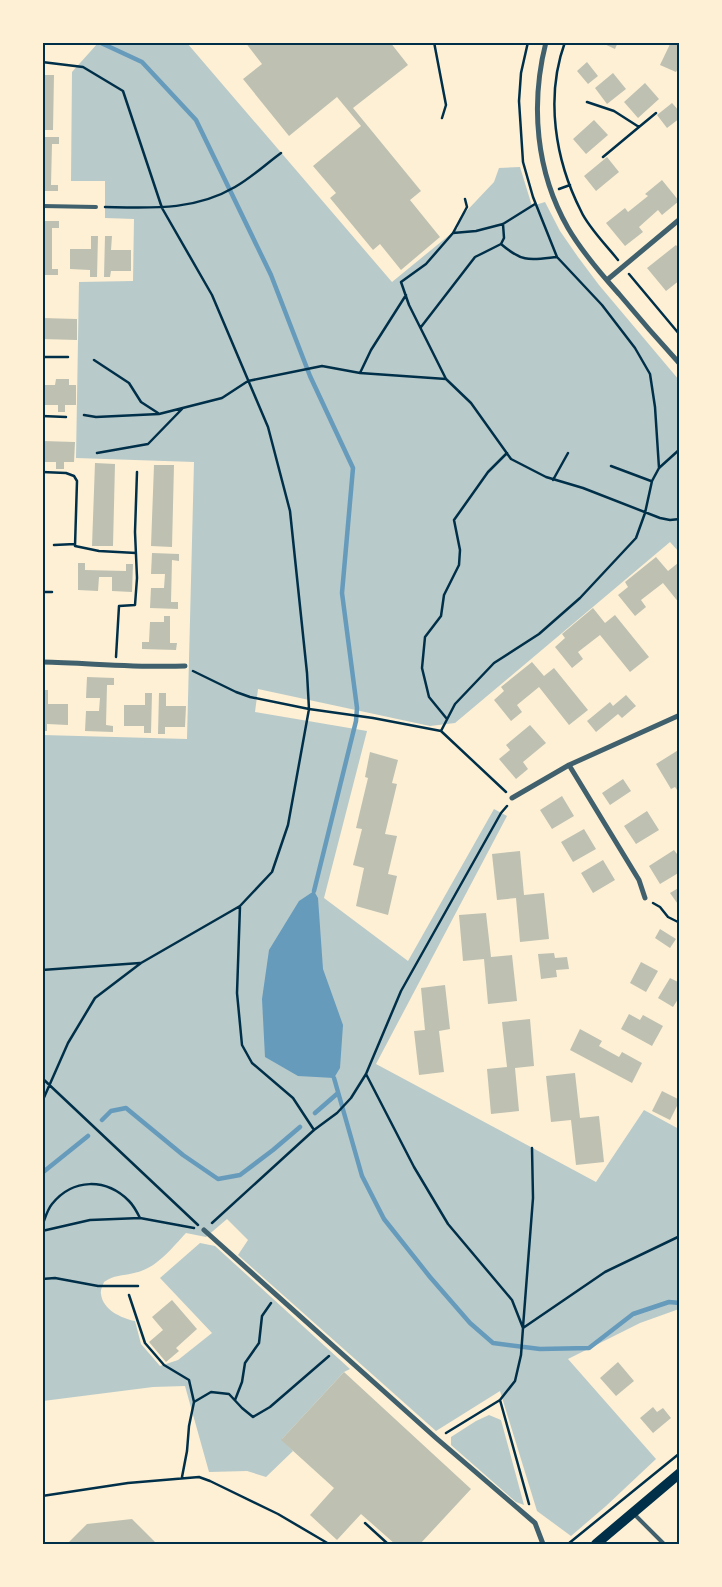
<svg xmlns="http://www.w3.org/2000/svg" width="722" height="1587" font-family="'Noto Sans',sans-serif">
	<rect width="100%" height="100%" fill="#fdf0d5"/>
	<!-- green -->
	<path fill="#b9caca" d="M98 43H187L392 282 458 228 459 219 494 182 499 168 520 167 532 206 545 202 560 231 578 257 599 285 679 380V552L670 542 455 723 430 726 258 689 255 712 367 731 324 898 408 961 494 809 507 816 376 1064 596 1182 644 1110 679 1129V1309L640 1323 568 1359 656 1459 606 1506 571 1536 537 1511 500 1391 436 1431 238 1255 248 1240 227 1219 206 1237 186 1233C171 1249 156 1269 134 1273 122 1276 114 1275 104 1282 103 1285 100 1290 101 1294 103 1310 121 1318 135 1321L141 1344 160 1366 178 1360 212 1333 160 1278 200 1243 215 1246 350 1369 344 1372 282 1439 293 1451 266 1477 247 1471 209 1472 185 1386 153 1387 43 1401V735L187 739 194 462 76 458 79 282 133 281 134 219 105 218V181H71L72 72Z
		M489 1415 501 1420 524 1505 516 1502 451 1445V1437L476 1421Z"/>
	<!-- water -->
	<path fill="#669bbc" d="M314 891 318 898 323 969 343 1025 340 1068 334 1078 298 1076 265 1057 262 999 269 950 299 901Z"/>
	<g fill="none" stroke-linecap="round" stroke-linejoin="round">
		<!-- stream -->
		<path stroke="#669bbc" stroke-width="4.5" d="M99 42 142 62 196 120 271 275 310 376 353 468 342 593 357 708 356 721 314 891
			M334 1078 362 1176 384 1219 430 1277 470 1323 493 1343 540 1349 589 1348 633 1314 669 1302 680 1303
			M315 1113 338 1093
			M102 1120 111 1111 126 1108 183 1155 218 1179 240 1175 273 1150 300 1127
			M42 1173 88 1136"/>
	</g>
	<!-- building -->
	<path fill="#bec0b2" d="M245 42H390L408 65 353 108 421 191 410 200 440 237 401 270 380 244 373 250 330 198 336 193 313 166 361 126 337 97 289 136 243 79 262 64Z
		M600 42H618L615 49Z
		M671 42 679 46 680 65 676 72 660 65Z
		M587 62 598 76 588 84 577 71Z
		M613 73 626 89 607 104 595 88Z
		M42 75H54L53 130H42Z
		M645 83 659 99 638 118 624 102Z
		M672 103 680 112V118L667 128 657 115Z
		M594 120 608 135 586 154 573 139Z
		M42 137H59V144H52L51 185H58V191H42V171H45V157H42Z
		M607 157 619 172 596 191 584 176Z
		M662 180 679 201 662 215 658 210 639 227 643 232 625 246 606 223 625 208 628 212 648 196 645 194Z
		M42 221H59V228H52V269H58V275H42V255H45V241H42Z
		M91 236H98L97 277H90V270L70 269V249H91Z
		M105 236H112L111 250H131V271H111L110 277H104Z
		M676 245 680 250V280L666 291 647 268Z
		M42 318 77 319V340L42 339Z
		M56 379H69V385H76V405H65V412H58V405H42V385H55Z
		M42 441 75 442 74 462H64V469H56V462H42Z
		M95 463 115 464 113 546H92Z
		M154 465H174L172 547 151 546Z
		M152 553 179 554V561L172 560 171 602H178V609L150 608 151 588H164L165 574H151Z
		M656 557 668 571 678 563 680 565V604L663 583 641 600 646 607 635 616 618 595 628 587 625 582Z
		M78 563H85V570L126 571V564H133L132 592 112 591V577H99L98 591 78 590Z
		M593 608 605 623 615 615 649 657 630 672 600 635 578 652 583 659 572 668 555 647 565 638 562 634Z
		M164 616H170V643H177L176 650 142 649V642H149L150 622H164Z
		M532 662 544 676 554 668 588 710 569 725 539 687 517 705 522 712 511 721 494 700 504 691 501 687Z
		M87 677 114 678V685H107L106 725 113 726V732L85 731 86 711H99L100 698H86Z
		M42 690H48V704H68V725L47 724V731H42Z
		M145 693H152L151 733H144V726H124V705H145Z
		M159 693H166V706H186L185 727H165V734H158Z
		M626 695 636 706 622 718 618 714 596 732 587 721 610 702 613 706Z
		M530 725 546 743 523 762 528 769 516 779 499 759 510 750 506 745Z
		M680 749V794L675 787 671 789 656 764Z
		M370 752 398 760 392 783 397 784 385 834 397 836 388 874 397 876 388 915 356 906 364 868 353 865 362 829 356 828 368 778 365 777Z
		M623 779 631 791 610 805 602 793Z
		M562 796 574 816 552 829 540 810Z
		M647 811 659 830 636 844 624 826Z
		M584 829 596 849 573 862 561 842Z
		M674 850 680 858V872L660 884 649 866Z
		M520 851 524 895 544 893 549 939 520 942 516 898 497 900 492 854Z
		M603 860 615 880 593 893 581 873Z
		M680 887V907L670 893Z
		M486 913 491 957 512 955 517 1001 488 1004 484 959 463 961 459 915Z
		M660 929 676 939 670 948 655 938Z
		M554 953 555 958 567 957 569 969 556 970 557 977 541 979 538 954Z
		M641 962 658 971 646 992 630 983Z
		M670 978 680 983V996L673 1007 658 998Z
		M445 985 450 1029 439 1031 444 1072 419 1075 414 1031 425 1030 421 988Z
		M629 1014 640 1020 643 1015 663 1026 652 1046 621 1029Z
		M530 1019 534 1066 515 1068 519 1111 491 1114 487 1069 507 1067 502 1022Z
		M580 1029 602 1041 599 1046 619 1057 622 1052 642 1063 632 1083 570 1050Z
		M575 1073 580 1118 599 1116 604 1162 576 1165 571 1120 551 1122 546 1076Z
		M662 1091 680 1100 670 1120 652 1111Z
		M172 1300 197 1329 176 1348 179 1351 166 1362 149 1342 163 1330 152 1317Z
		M618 1362 634 1381 616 1396 600 1378Z
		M344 1372 471 1489 420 1544H395L361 1514 337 1540 310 1515 334 1488 281 1440Z
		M653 1407 657 1412 663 1408 671 1418 653 1433 640 1418Z
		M132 1519 157 1544H67L87 1524Z"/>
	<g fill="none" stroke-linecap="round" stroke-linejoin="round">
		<!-- path -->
		<path stroke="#003049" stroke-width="2.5" d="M434 42 446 105 442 118
			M528 42 521 73 519 101 523 162 533 197 557 257 602 305 635 348 650 374 655 407 659 468
			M565 42C545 97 555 160 581 211 588 227 607 246 618 260
			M42 62 83 67 123 91 162 208 212 295 268 427 290 511 307 673 309 709 288 825 272 872 240 906 141 963 95 998 68 1043 42 1102
			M587 102 614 111 639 127 603 157
			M639 127 656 113
			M559 189 570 185
			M105 207C151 208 194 211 235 187 251 178 266 164 281 153
			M453 233 467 207 465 199
			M501 244C523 263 530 260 557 257
			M629 274 680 335
			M421 327 475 257 501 244 504 238 503 224
			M42 357H68
			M94 360 129 383 141 402 158 413
			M360 373 371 350 406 295
			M446 379 409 305 401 282 426 264 453 233 476 231 503 224 535 204
			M84 415 96 417 159 414 222 398 248 381 322 366 360 373 446 379 471 403 511 459 546 477 583 488 660 518 670 520 680 519
			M42 416 66 417
			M97 453 148 444 182 409
			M611 466 651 481
			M42 472 66 473 74 476 77 481 75 546 99 551 136 553
			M553 480 568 453
			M54 545 75 544
			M42 592H52
			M116 657 119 606 135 605 137 578 135 532 137 472
			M193 671 236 692 250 697 309 709 373 718 441 731 455 704 494 663 539 634 580 598 636 538 645 513 652 481 659 468 680 449
			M447 719 429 697 422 668 425 637 441 616 444 595 459 565 460 550 454 520 488 472 507 453
			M441 731 506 792
			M653 903 660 907 668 917 680 923
			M42 970 140 963
			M366 1074 414 1167 448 1224 512 1300 523 1328 521 1355 515 1381 500 1400 529 1504
			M42 1078 198 1225
			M314 1130 337 1113 351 1098 366 1074 401 991 501 813 507 806
			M212 1223 314 1130 293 1098 252 1063 242 1045 237 993 240 906
			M42 1226C45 1219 47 1210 52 1204 73 1178 106 1178 129 1201 134 1206 137 1212 140 1218
			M42 1231 90 1220 140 1218 194 1228
			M42 1279 55 1278 98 1286H138
			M129 1295 145 1343 164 1365 189 1380 194 1402 189 1426 187 1451 182 1477
			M523 1327 533 1198 532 1148
			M523 1328 605 1272 680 1236
			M235 1400 242 1382 245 1363 259 1343 262 1316 271 1303
			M194 1402 211 1392 229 1394 242 1408 253 1417 270 1407 329 1356
			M446 1433 500 1400
			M42 1496 128 1483 199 1477 210 1481 278 1514 329 1544
			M365 1523 388 1544
			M568 1544 680 1453"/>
		<!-- service -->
		<path stroke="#3f606c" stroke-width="4" d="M42 206 96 207
			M634 1514 664 1544"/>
		<!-- minor -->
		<path stroke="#3f606c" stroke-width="5" d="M546 42C530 105 536 172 568 228 582 252 601 274 619 294 639 318 659 341 680 364
			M607 280 680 219
			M42 662C90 663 137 668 185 666
			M569 765 639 880 645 898
			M512 798 569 765 680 715
			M204 1230 436 1438 535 1523 543 1544"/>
		<!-- secondary -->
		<path stroke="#003049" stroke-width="10" d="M596 1544 680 1473"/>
	</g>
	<!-- border -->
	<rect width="722" height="1587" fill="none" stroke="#fdf0d5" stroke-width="88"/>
	<rect x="44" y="44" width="634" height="1499" fill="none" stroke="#003049" stroke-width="2"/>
</svg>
